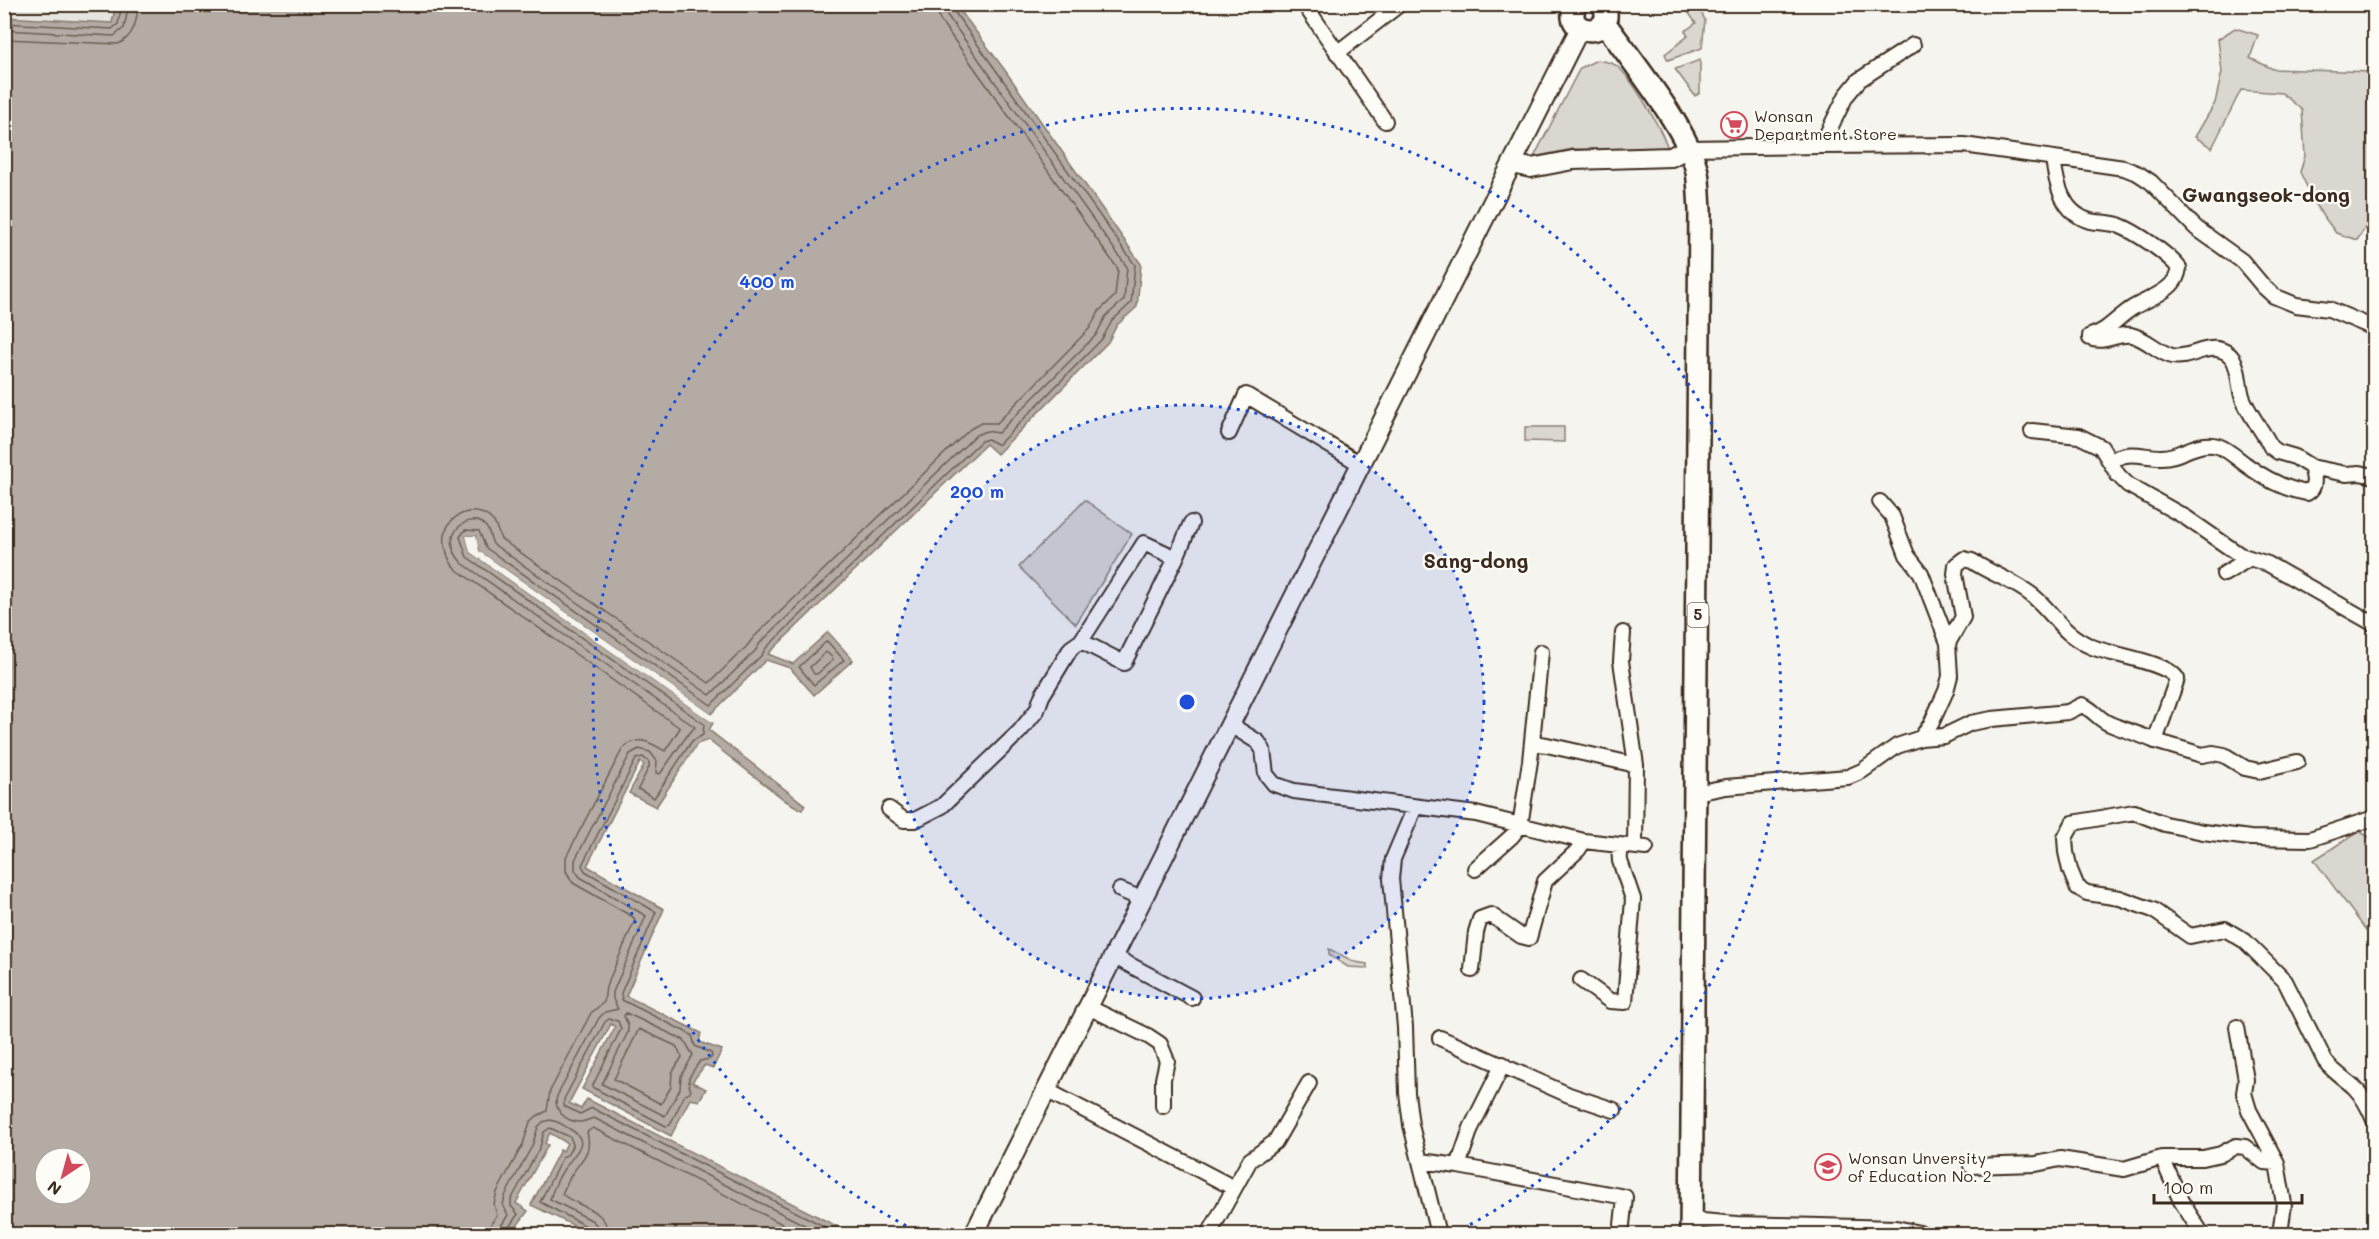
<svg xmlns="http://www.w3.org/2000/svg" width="2379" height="1239" font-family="Mali,sans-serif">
	<rect width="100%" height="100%" fill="#f5f4ee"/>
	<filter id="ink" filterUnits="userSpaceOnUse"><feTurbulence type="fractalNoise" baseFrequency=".0167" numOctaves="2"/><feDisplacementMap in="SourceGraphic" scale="12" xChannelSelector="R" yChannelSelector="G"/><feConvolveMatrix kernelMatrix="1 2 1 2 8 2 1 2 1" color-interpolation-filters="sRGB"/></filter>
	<g filter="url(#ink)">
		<!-- built -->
		<path fill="#e7e5df" d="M5 5H116L112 23 5 17Z"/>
		<!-- green -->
		<path fill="#dad6d0" stroke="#8a8077" stroke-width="1.5" d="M1683 5H1697L1705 20 1702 48 1668 60 1665 54 1688 36 1685 31 1696 23Z
			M2235 28 2258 35 2250 58 2273 69 2374 72V215L2357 240 2336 233 2316 206 2300 172 2305 156 2302 110 2282 93 2241 90 2212 148 2195 137 2215 103 2222 72 2218 39Z
			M1597 60C1604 61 1613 62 1618 67 1634 81 1662 130 1669 151L1573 149 1534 157 1580 68Z
			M1700 60V93L1695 96 1675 69Z
			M1525 427H1564V442L1525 441Z
			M1085 500 1132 534 1076 624 1019 567Z
			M2359 831 2374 840V941L2314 860Z
			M1329 949 1355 962 1367 964V968L1348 967 1329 955Z"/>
		<!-- water -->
		<path fill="#b4aca4" stroke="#84786e" stroke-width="1.5" fill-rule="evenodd" d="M116 4 956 5 1004 69 1141 264 1137 307 1117 325 1108 342 997 454 986 444 768 654 793 664 828 632 853 660 814 695 790 668 766 660 711 714 479 551 476 536H466L470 552 713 723 709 730 805 805 802 810 786 801 708 740 697 744 656 807 629 793 644 765 640 762 587 866 664 909 626 996 701 1033 699 1042 722 1050 713 1068 705 1065 692 1082 706 1089 699 1101 690 1099 671 1136 582 1089 615 1027 611 1024 569 1103 581 1109 587 1099 852 1234H591L531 1205 560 1150 563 1151 567 1143 550 1133 545 1143 548 1145 516 1203 528 1211 511 1234H5L4 17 112 23ZM45 1158H81V1194H45Z"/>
		<!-- pier -->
		<path fill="#f5f4ee" d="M466 536H476L479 551 711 714 713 723 470 552Z"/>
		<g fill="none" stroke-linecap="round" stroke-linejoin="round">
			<!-- shore -->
			<path stroke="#6b5e54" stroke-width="1.5" d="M4 23 112 29 118 24 122 4
				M4 30 114 36 124 28 129 4
				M4 39 118 44C134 37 137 21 138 4
				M827 641 844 660 814 685 799 667Z
				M826 652 832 657 833 660 817 674H814L810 667Z
				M626 1013 684 1040 693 1055 681 1076 680 1089 665 1116 602 1084 628 1032V1025L624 1016Z
				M639 1029 676 1046 682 1057 672 1073 671 1087 661 1104 614 1079Z
				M490 1234 491 1224 497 1215 494 1204 497 1192 523 1144 530 1122 537 1116 547 1111 550 1091 591 1013 604 1002 606 987 635 920 633 917 573 883 566 871V857L623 748C639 734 650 743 665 751L680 728 457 570C450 564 448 558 446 549 437 517 474 500 493 521 497 526 498 533 501 539L709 683 747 646 754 637 970 429 981 423H997L1089 329 1100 310 1115 296 1118 269 940 20 935 4
				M499 1234 501 1226 508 1215 503 1205 505 1196 532 1146 538 1127 543 1122 550 1120C557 1121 562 1124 568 1128 591 1140 578 1150 567 1165 560 1173 553 1189 550 1199L593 1221 597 1226 599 1234
				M507 1234V1230L518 1214 511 1206V1200L540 1147 544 1132 550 1128 570 1137 573 1144 568 1154 562 1158 540 1202 588 1227 591 1234
				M608 1234C607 1208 578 1208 562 1194 565 1187 569 1178 574 1171 584 1157 592 1151 587 1132L593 1128 802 1234
				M822 1234 594 1118C590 1119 585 1122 580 1122 566 1122 553 1110 557 1096L599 1018 605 1012 618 1009 613 999V992L646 916 580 877 575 870V860L630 754 639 749 650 752 657 761 656 773 660 774 686 737 695 727 462 563C434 533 475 506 488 530 490 534 491 540 493 544L710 695 755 651 760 643 976 435 986 431 998 433 1096 335 1106 316 1124 300 1127 267 947 15 944 4
				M839 1234 592 1108 580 1114 564 1106V1099L605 1022 609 1019 618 1021 621 1029 592 1087 666 1126 670 1125 684 1096 691 1091C685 1078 692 1073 700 1061L710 1059 712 1056 711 1053 695 1046 692 1035 622 1000 621 993 656 912 585 871 582 865 636 759 643 757 649 762V767L638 789 654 798 692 741 703 735 704 724 467 557 460 537 465 530 479 531 486 548 711 705 762 655 765 649 981 441 988 439 996 444H999L1102 339 1112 321 1131 303 1135 265 953 10 952 4"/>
			<defs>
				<path id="minor" d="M1304 4 1385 121
					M1337 53 1400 4
					M1821 146 1964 145 2124 168 2139 174 2151 182 2196 228 2242 261 2263 286 2274 296 2296 305 2329 309 2374 328
					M1688 148 1821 146 1846 96 1859 80 1913 45
					M2053 158C2056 184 2062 213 2090 221 2099 223 2109 222 2118 225 2136 232 2167 253 2179 268 2178 275 2176 280 2171 285 2161 295 2146 300 2134 307 2118 316 2108 332 2090 336V338C2104 344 2117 333 2131 335 2146 338 2157 352 2172 356 2188 359 2202 347 2217 349 2223 350 2229 353 2233 359 2240 370 2238 386 2243 399 2250 416 2263 431 2271 447L2278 452 2295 457 2311 467 2346 474 2360 473 2374 476
					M2032 431 2079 436 2101 447 2118 475 2128 485 2185 517 2240 555 2268 564 2374 624
					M1229 433 1246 395 1362 465
					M2111 462C2125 449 2144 457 2160 457 2181 458 2196 440 2218 446 2227 449 2237 458 2245 464 2264 478 2283 489 2307 493 2317 487 2314 477 2311 467
					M1880 502 1892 516 1907 555 1921 573 1948 643
					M2224 574 2250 558
					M1623 633 1621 661 1636 765 1635 846
					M1081 641 1124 663 1176 558
					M1229 724 1258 742 1263 750 1266 774 1274 784 1294 791 1476 814 1584 841 1646 848
					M2155 741 2202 755 2213 753 2224 755 2245 768 2259 771 2297 762
					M1532 743 1547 745 1636 765
					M1696 793 1726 787 1848 777 1862 771 1897 746 1921 738 1931 724 1946 691 1950 676 1948 643 1963 617 1955 574 1956 565 1964 559 1972 561C1991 574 2015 581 2033 596 2056 615 2060 633 2092 647 2111 655 2168 662 2177 679L2155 741C2140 734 2124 730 2110 724 2099 720 2093 709 2082 705L2068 712 1992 719 1971 723 1944 736 1921 738
					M1415 807 1393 859 1391 879 1405 1027 1407 1093 1411 1125 1438 1234
					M889 809 904 820H915L942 806 1020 731 1037 710 1042 696 1071 648 1081 641 1144 543 1176 558 1191 523
					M2374 818 2310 839 2250 838 2203 832 2165 824 2134 812 2073 823 2065 838 2066 852 2070 870 2077 887 2087 893 2120 898 2153 910 2190 936 2225 929 2245 941 2285 981 2325 1061C2333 1072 2344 1078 2354 1087 2363 1096 2369 1108 2374 1120
					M1475 869 1512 836 1520 826 1530 761 1541 652
					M1120 890 1142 899
					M1113 956 1192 998
					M1472 970 1476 932 1480 919 1491 915 1521 936 1529 938 1545 881 1578 850 1584 841
					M1581 980 1610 1001 1625 1002 1633 899 1620 861 1619 846
					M1088 1007 1148 1036 1160 1044 1167 1061 1163 1079V1106
					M2237 1027 2246 1080 2244 1093 2249 1110 2277 1163 2284 1204 2280 1234
					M1440 1038 1569 1095 1614 1110
					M1046 1090 1234 1188
					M2162 1158 2181 1201 2202 1234
					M1421 1161 1458 1166 1625 1197 1621 1234
					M1458 1166 1471 1128 1503 1064
					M1971 1166 2036 1164 2060 1159 2124 1169 2162 1158H2203L2221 1154 2236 1146 2245 1147 2264 1162 2277 1163
					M1691 1220 1737 1224 1896 1228 1924 1234
					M1209 1234 1250 1160 1275 1142 1309 1083"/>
				<path id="major" d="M1513 164 1531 168 1573 160 1671 157 1688 148
					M974 1234 1580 28"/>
				<path id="highway" d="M1576 4C1559 38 1620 39 1603 4
					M1604 22C1629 57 1690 132 1697 172 1699 184 1699 197 1700 210L1691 1234"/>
			</defs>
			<!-- minor casing -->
			<use href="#minor" stroke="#3b2a1e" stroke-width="18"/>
			<!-- major casing -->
			<use href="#major" stroke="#3b2a1e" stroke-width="22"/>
			<!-- highway casing -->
			<use href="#highway" stroke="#3b2a1e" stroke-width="26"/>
			<!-- minor -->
			<use href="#minor" stroke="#fdfcf7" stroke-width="14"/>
			<!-- major -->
			<use href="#major" stroke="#fdfcf7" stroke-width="18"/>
			<!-- highway -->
			<use href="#highway" stroke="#fdfcf7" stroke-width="21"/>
		</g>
	</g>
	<!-- distance rings -->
	<circle cx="1187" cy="702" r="297" fill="#1d4ed8" fill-opacity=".12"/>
	<g fill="none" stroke="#1d4ed8" stroke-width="3" stroke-dasharray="3 6">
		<circle cx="1187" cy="702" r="297"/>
		<path d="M922 1234A594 594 0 1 1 1452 1234"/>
	</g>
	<!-- icons -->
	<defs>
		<symbol id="supermarket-ring" viewBox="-11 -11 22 22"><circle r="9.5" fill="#fdfcf7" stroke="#d1495b" stroke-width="1.5"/><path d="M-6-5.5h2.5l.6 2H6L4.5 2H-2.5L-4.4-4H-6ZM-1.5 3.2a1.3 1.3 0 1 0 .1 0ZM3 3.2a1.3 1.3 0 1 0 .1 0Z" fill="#d1495b"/></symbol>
		<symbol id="university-ring" viewBox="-11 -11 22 22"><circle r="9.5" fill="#fdfcf7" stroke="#d1495b" stroke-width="1.5"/><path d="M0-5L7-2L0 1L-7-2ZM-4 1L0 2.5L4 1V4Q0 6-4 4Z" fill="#d1495b"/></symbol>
	</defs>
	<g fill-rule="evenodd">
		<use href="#supermarket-ring" x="1719" y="110" width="30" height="30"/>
		<use href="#university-ring" x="1813" y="1152" width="30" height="30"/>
	</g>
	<g text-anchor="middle" stroke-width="4.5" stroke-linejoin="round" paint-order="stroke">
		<!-- shield labels -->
		<rect fill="#fdfcf7" stroke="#75695f" stroke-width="1.5" x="1687.5" y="603" width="21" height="24" rx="4.5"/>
		<g font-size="15" font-weight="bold" fill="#3b2a1e">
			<text x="1698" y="620">5</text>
		</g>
		<!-- poi labels -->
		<g font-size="16" fill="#3b2a1e" stroke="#fdfcf7" text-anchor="start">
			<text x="1754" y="122">Wonsan<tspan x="1754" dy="18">Department Store</tspan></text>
			<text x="1848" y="1164">Wonsan Unversity<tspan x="1848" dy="18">of Education No. 2</tspan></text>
		</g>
		<!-- quarter labels -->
		<g font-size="20" font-weight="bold" fill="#3b2a1e" stroke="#fdfcf7">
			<text x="2266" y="202">Gwangseok-dong</text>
			<text x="1476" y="568">Sang-dong</text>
		</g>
	</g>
	<circle cx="1187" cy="702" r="9" fill="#1d4ed8" stroke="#fdfcf7" stroke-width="3"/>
	<g font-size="18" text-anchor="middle" font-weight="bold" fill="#1d4ed8" stroke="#fdfcf7" stroke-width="4.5" stroke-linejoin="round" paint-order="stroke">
		<text x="767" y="288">400 m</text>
		<text x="977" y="498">200 m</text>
	</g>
	<!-- margin -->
	<rect width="2379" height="1239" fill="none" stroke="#fdfcf7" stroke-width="24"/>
	<rect x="12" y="12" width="2355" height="1215" fill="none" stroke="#3b2a1e" stroke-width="2" filter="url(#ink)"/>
	<!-- north arrow -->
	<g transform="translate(63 1176) rotate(216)"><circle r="28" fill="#fdfcf7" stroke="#afa8a0" stroke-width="1.5"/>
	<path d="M0-4.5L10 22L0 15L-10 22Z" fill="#d1495b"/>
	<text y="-9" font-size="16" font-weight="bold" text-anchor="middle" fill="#3b2a1e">N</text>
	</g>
	<!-- scale -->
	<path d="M2154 1194v9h148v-9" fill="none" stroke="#3b2a1e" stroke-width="3"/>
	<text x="2163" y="1194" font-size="18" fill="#3b2a1e" stroke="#fdfcf7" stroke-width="4.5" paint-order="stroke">100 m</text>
</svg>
